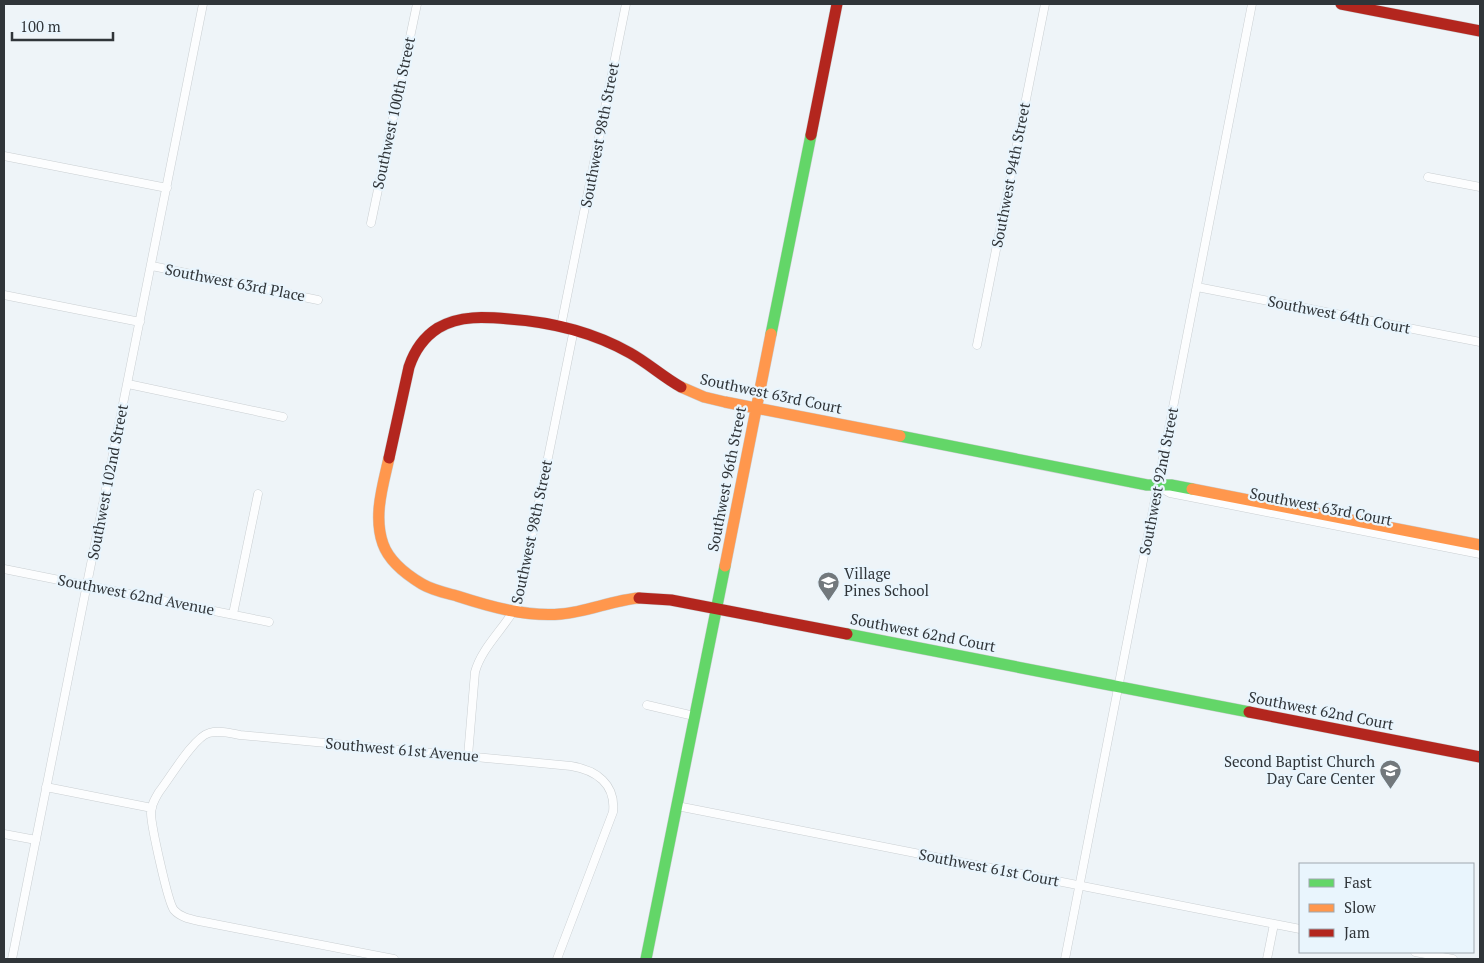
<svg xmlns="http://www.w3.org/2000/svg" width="1484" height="963" font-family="'PT Serif',serif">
	<rect width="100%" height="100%" fill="#eef4f8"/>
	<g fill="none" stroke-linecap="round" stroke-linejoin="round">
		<defs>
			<path id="street" d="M4 156 167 188
				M1428 177 1480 187
				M371 223 417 4
				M152 266 318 300
				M1197 287 1480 342
				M4 295 140 322
				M561 326 626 4
				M977 345 1045 4
				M128 384 283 417
				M1158 486 1170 493 1480 554
				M4 569 269 622
				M233 614 258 494
				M647 705 694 716
				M468 756 475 672C482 646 508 625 519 601L574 329
				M46 787 152 808
				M677 806 1300 929
				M4 834 36 840
				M1415 952 1453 959
				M12 959 203 4
				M394 959 199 921C190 919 180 917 174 910 168 903 151 825 151 813 151 805 155 799 159 792 170 778 194 737 209 733 219 730 230 733 240 735L571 766C596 770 616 784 613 812L557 959
				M1065 959 1252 4
				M1267 959 1274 924"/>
			<path id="fast" d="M771 334 811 135
				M900 436 1147 485H1171L1192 489
				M847 634 1249 712
				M646 959 725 566"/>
			<path id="slow" d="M681 387 704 397 725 402 900 436
				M389 458C383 485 373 516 383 544 389 561 407 575 422 584 432 590 446 593 457 596 491 607 526 617 561 614 587 612 613 600 639 598
				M1192 489 1480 545
				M725 566 771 334"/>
			<path id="jam" d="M1341 4 1480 31
				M811 135 837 4
				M389 458 409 367C414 352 424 337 438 328 460 315 485 317 509 319 551 322 593 332 630 353 648 363 663 377 681 387
				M639 598 671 600 847 634
				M1249 712 1480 757"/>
		</defs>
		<!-- street casing -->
		<use href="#street" stroke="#cacfd2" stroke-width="9"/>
		<!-- fast casing -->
		<use href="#fast" stroke="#cacfd2" stroke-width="12"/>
		<!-- slow casing -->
		<use href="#slow" stroke="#cacfd2" stroke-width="12"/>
		<!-- jam casing -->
		<use href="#jam" stroke="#cacfd2" stroke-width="12"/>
		<!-- street -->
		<use href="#street" stroke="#fcfdfe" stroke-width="8"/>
		<!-- fast -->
		<use href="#fast" stroke="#63d668" stroke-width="11"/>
		<!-- slow -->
		<use href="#slow" stroke="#ff974d" stroke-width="11"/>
		<!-- jam -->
		<use href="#jam" stroke="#b3261e" stroke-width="11"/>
	</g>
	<!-- icons -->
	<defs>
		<symbol id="school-pin" viewBox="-11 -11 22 30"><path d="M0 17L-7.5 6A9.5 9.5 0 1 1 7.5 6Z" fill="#72787c" stroke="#e9f5fd"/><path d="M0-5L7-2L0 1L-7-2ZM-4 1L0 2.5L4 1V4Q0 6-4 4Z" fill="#fff"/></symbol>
	</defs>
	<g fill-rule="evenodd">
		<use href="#school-pin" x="816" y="570" width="25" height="34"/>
		<use href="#school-pin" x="1378" y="758" width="25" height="34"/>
	</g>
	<g text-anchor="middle" stroke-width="4.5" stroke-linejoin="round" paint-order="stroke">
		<!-- street labels -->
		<g font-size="15" fill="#303539" stroke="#e9f5fd">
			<text transform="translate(394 113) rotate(-78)" y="5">Southwest 100th Street</text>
			<text transform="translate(600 135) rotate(-79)" y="5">Southwest 98th Street</text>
			<text transform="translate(1011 175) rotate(-79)" y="5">Southwest 94th Street</text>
			<text transform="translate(235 283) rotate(11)" y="5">Southwest 63rd Place</text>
			<text transform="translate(1339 315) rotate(11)" y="5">Southwest 64th Court</text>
			<text transform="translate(771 394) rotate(12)" y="5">Southwest 63rd Court</text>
			<text transform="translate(727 479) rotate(-79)" y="5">Southwest 96th Street</text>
			<text transform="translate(1159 481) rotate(-79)" y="5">Southwest 92nd Street</text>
			<text transform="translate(108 482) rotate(-79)" y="5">Southwest 102nd Street</text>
			<text transform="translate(1321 507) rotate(11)" y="5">Southwest 63rd Court</text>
			<text transform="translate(532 532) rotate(-78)" y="5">Southwest 98th Street</text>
			<text transform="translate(136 595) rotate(11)" y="5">Southwest 62nd Avenue</text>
			<text transform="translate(923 633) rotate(11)" y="5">Southwest 62nd Court</text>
			<text transform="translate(1321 711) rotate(11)" y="5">Southwest 62nd Court</text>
			<text transform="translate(402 750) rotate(5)" y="5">Southwest 61st Avenue</text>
			<text transform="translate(989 868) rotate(11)" y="5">Southwest 61st Court</text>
		</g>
		<!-- poi labels -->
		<g font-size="15" fill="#303539" stroke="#e9f5fd" text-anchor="start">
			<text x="844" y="579">Village<tspan x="844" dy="17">Pines School</tspan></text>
			<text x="1375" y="767" text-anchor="end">Second Baptist Church<tspan x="1375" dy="17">Day Care Center</tspan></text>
		</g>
	</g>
	<!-- border -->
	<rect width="1484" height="963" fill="none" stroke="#303539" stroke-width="10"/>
	<!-- legend -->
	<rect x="1299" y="863" width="175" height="90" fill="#e9f5fd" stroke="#9fa8af"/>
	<rect x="1309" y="879" width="25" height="8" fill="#63d668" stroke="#9fa8af"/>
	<text x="1344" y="888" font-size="15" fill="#303539">Fast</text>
	<rect x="1309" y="904" width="25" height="8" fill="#ff974d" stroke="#9fa8af"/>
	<text x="1344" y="913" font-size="15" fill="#303539">Slow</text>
	<rect x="1309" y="929" width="25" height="8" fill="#b3261e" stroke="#9fa8af"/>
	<text x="1344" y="938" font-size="15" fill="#303539">Jam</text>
	<!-- scale -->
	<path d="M12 32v8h101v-8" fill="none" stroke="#303539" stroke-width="2.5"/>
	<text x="20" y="32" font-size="15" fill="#303539" stroke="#e9f5fd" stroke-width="4" paint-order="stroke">100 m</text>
</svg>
